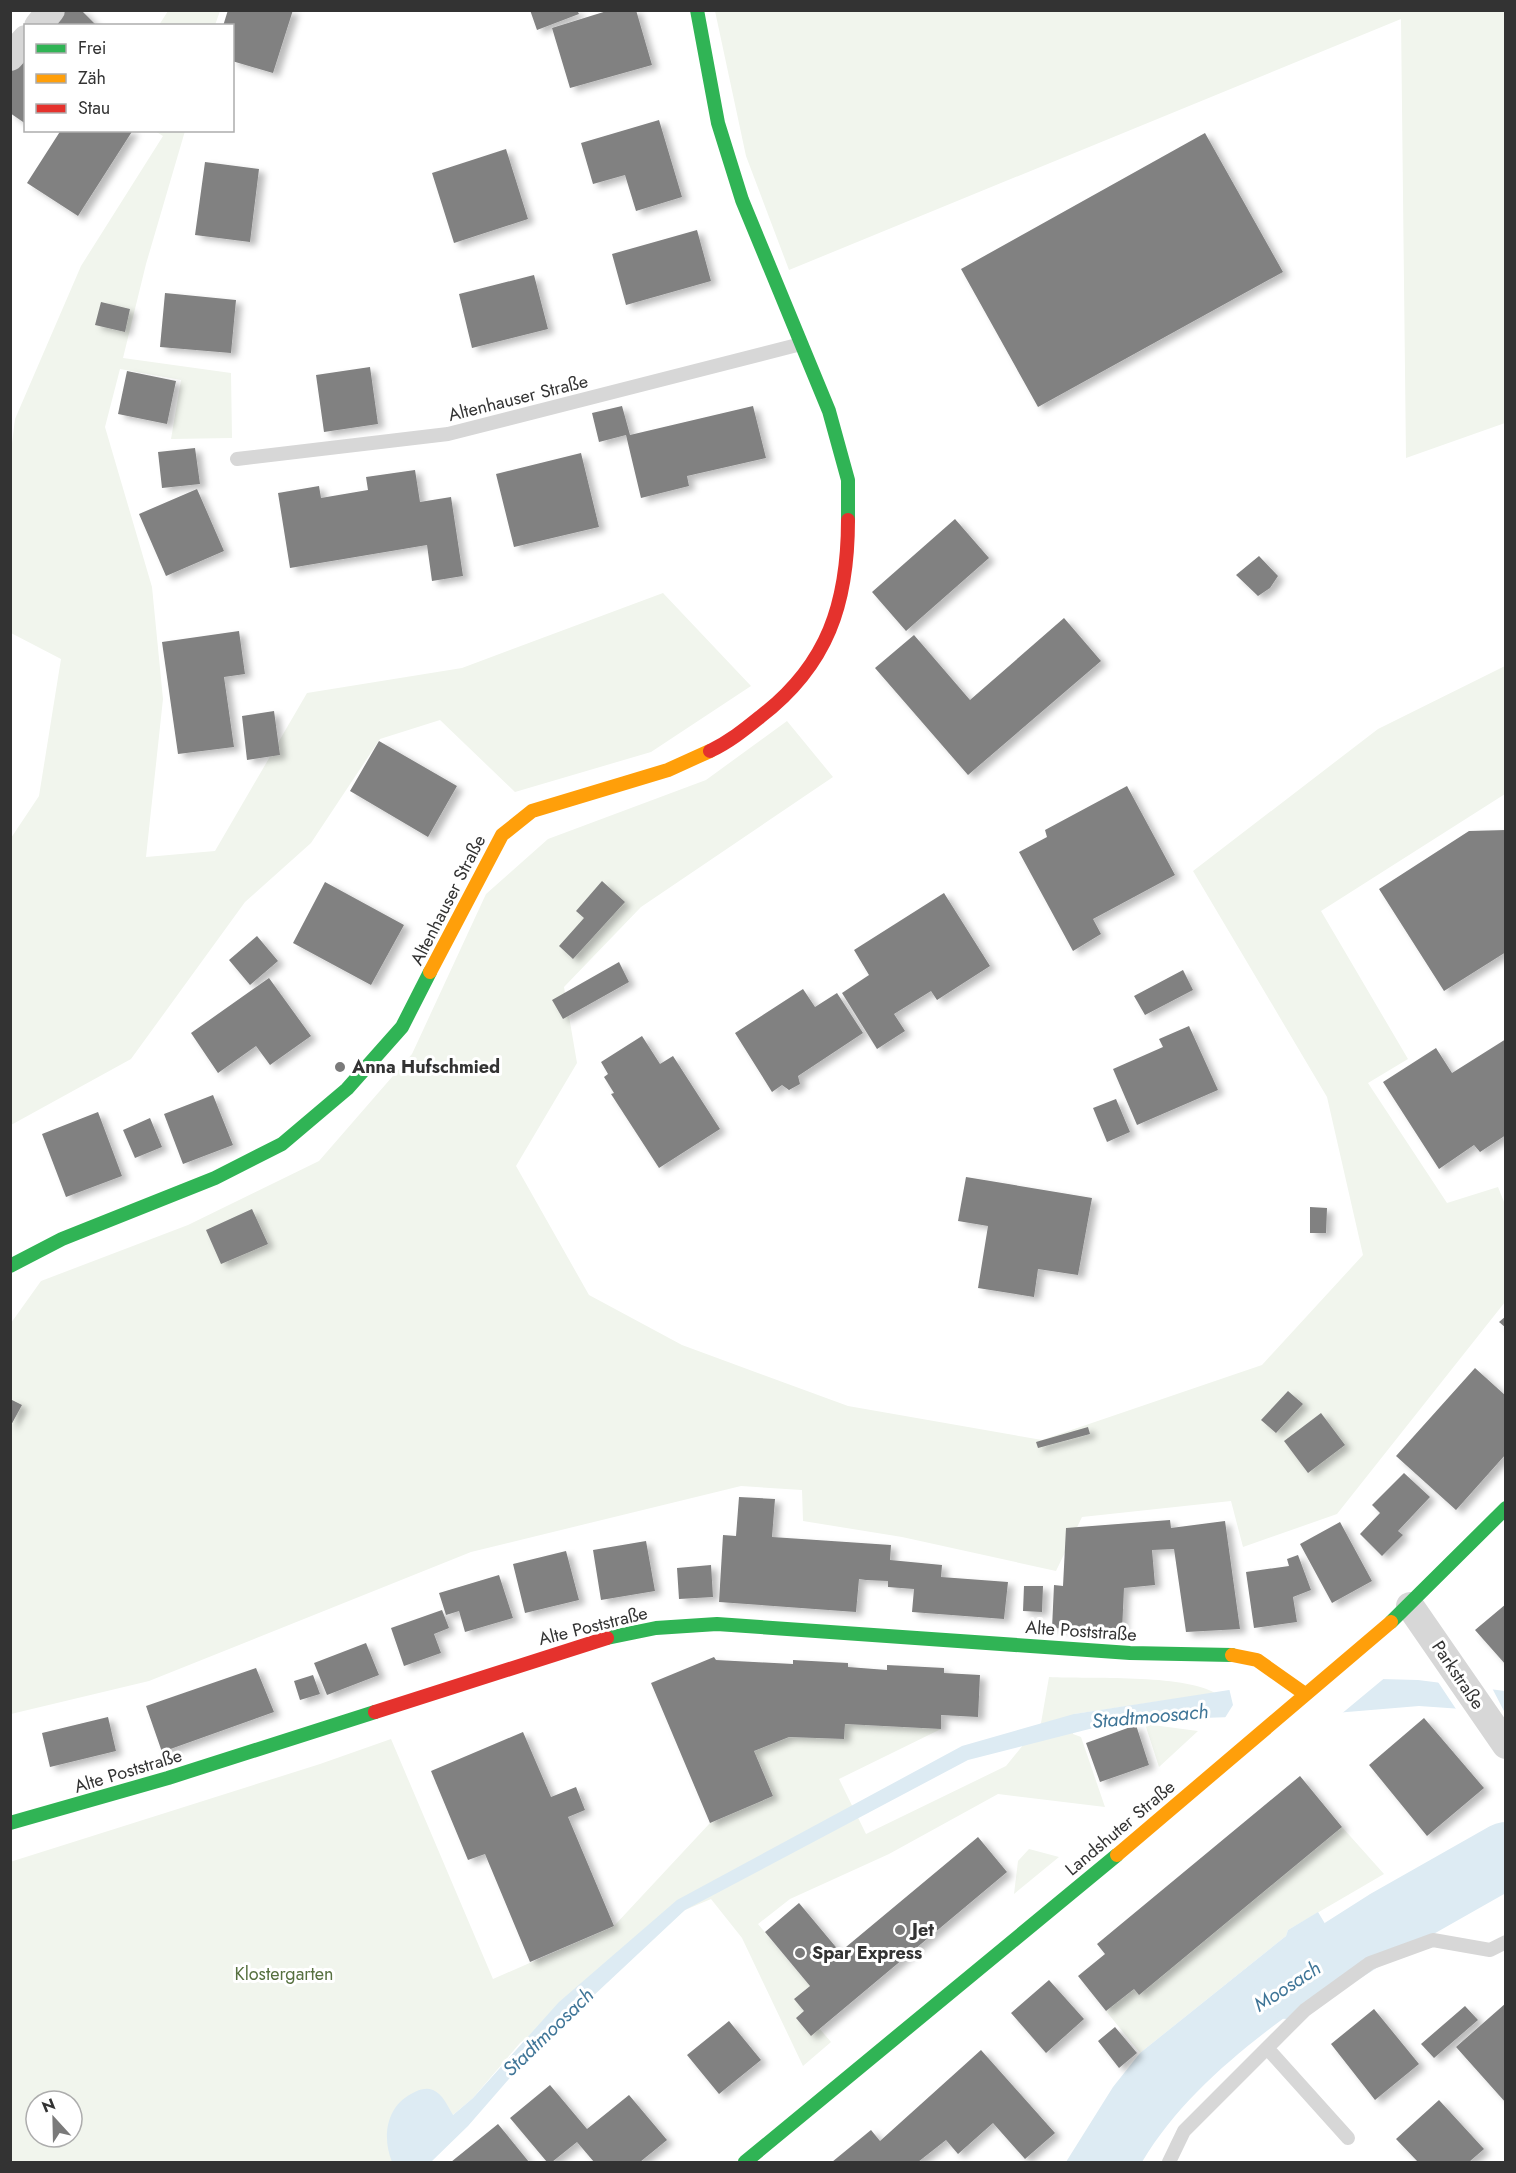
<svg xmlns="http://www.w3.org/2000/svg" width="1516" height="2173" font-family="Jost,sans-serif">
	<defs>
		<filter id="shadow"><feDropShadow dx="6" dy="4" stdDeviation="3" flood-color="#0004"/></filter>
	</defs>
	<rect width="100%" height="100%" fill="#fff"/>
	<!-- green -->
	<path fill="#f1f5ed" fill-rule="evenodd" d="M168 11V10L220 11 215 25H159Z
		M715 11H1505V423L1406 458 1401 19 789 270 746 156Z
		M155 131H185L146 264 123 358 231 373 232 438 171 439 181 380 120 369 105 427 152 587 163 699 146 857 215 851 307 693 462 668 663 593 751 686 651 752 515 792 440 720 380 739 311 843 245 902 131 1059 11 1125V838L39 796 61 659 11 633 10 460 15 419 81 266 163 136Z
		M1505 666V794L1321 911 1408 1059 1368 1083 1447 1203 1498 1187 1506 1207 1505 1302 1337 1514 1243 1547 1231 1501 1082 1517 1056 1571 902 1537 803 1521 802 1490 741 1486 471 1552 149 1681 11 1714V1323L41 1281 188 1225 319 1161 412 1054 486 894 548 839 706 780 787 721 833 777 641 907 564 987 577 1063 516 1166 589 1295 682 1345 848 1406 1042 1440 1262 1365 1363 1255 1327 1097 1193 871 1378 729Z
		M1049 1677C1089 1679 1183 1674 1215 1693L1074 1714 1073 1734 1081 1737 1105 1807 998 1794 889 1854 790 1899 758 1924 810 1986 794 1999 831 2042 803 2066 742 1938 711 1899 685 1910 520 2043 473 2098 397 2162H11L10 1862 320 1764 391 1739 493 1979 614 1926 710 1823 773 1796 754 1751 789 1737 844 1739 845 1724 941 1729 839 1779 866 1834 1006 1766 1041 1723ZM36 2101H72V2137H36Z
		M1145 1724 1198 1731 1159 1767Z
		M1342 1827 1384 1874 1288 1930 1286 1936 1140 2053 1106 2011 1134 1989 1139 1994Z
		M1029 1849 1059 1857 1014 1894 1018 1861Z"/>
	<!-- water -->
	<path fill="#ddebf3" d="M1342 1678 1418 1680 1505 1691V1712L1419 1706 1323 1714 1138 1720 1105 1725 968 1760 685 1910 529 2056 468 2126 431 2162H392C382 2138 386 2107 411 2094 418 2090 425 2087 433 2090 443 2094 448 2107 453 2115L473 2098 559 2002 677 1900 962 1746 1074 1714 1255 1686Z
		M1505 1823V1878L1424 1928 1399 1884Z
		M1318 1912 1327 1927 1350 1915 1372 1954C1290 2015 1196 2072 1142 2162H1066L1113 2087 1140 2053 1286 1936 1288 1930Z"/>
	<!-- pier -->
	<path fill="#fff" d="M1342 1675 1387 1676 1340 1715 1223 1721 1233 1705 1229 1688Z
		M1436 1679 1491 1686 1506 1715 1458 1712Z"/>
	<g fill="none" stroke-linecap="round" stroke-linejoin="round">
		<!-- river -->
		<path stroke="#ddebf3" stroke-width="66" d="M1287 1986 1386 1923 1506 1855"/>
	</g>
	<!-- building -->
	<path fill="#818181" filter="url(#shadow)" d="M63 10H81L97 26H49Z
		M228 10H293L273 73 232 61V26H223Z
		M530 10H577L579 14 537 30Z
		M610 10H636L652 65 570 88 552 28Z
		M26 48V124L10 113V67Z
		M659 120 682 197 636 211 625 175 593 184 581 143Z
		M61 130H133L78 216 27 183Z
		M1205 133 1283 272 1038 407 961 269Z
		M506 149 528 219 454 243 432 173Z
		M205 162 259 169 250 242 195 235Z
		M697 230 711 281 626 305 612 254Z
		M534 275 548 329 472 348 459 294Z
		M165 293 236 300 231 353 160 347Z
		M101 302 130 309 125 332 95 325Z
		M370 367 378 424 324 432 316 375Z
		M127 371 176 381 167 424 118 414Z
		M622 406 630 435 753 406 766 458 687 476 689 486 641 498 626 435 599 442 592 413Z
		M195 448 200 484 162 488 158 452Z
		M581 453 599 527 514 547 496 474Z
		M415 470 420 502 451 497 463 576 432 581 427 545 290 568 278 493 319 486 321 498 368 490 366 477Z
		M197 489 224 551 166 576 139 514Z
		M955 519 989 558 906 631 872 592Z
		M1259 556 1278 576 1270 588 1258 596 1236 575Z
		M1064 618 1101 661 968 775 875 668 914 635 970 700Z
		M239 631 245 674 224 677 234 747 178 754 162 642Z
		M274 711 280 755 247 760 242 716Z
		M379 741 457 786 428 837 350 791Z
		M1127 786 1175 875 1093 919 1101 934 1073 951 1019 852 1047 837 1045 830Z
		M1506 830V952L1444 991 1379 889 1469 831Z
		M602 881 625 902 573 959 559 946 584 918 576 911Z
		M325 882 404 925 371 985 293 943Z
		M944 893 990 966 937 1000 931 991 894 1014 905 1031 877 1049 842 993 869 975 854 950Z
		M257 936 278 961 250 985 229 960Z
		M619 962 629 982 563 1019 552 1000Z
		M1183 970 1193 990 1145 1015 1134 996Z
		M269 978 311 1036 270 1065 256 1046 218 1073 191 1033Z
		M803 989 815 1007 837 993 863 1033 798 1076 800 1084 789 1090 782 1085 772 1092 735 1033Z
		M1189 1026 1218 1090 1137 1125 1113 1069 1163 1047 1159 1039Z
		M642 1036 660 1064 673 1056 720 1129 659 1168 611 1094 614 1093 604 1077 608 1074 601 1062Z
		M1506 1039V1135L1480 1152 1474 1145 1439 1169 1383 1082 1436 1048 1452 1073Z
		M213 1095 233 1145 183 1164 164 1114Z
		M1116 1099 1130 1132 1107 1142 1093 1108Z
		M98 1112 122 1176 66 1197 42 1134Z
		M150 1118 162 1147 135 1158 123 1130Z
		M966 1177 1092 1198 1078 1275 1038 1269 1034 1297 978 1288 988 1226 958 1221Z
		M1310 1207 1327 1208 1326 1233H1310Z
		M252 1209 268 1244 221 1264 206 1230Z
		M1506 1316V1328L1499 1322Z
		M1475 1368 1506 1396V1454L1456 1510 1396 1456Z
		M1288 1391 1303 1404 1276 1433 1261 1420Z
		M10 1399 22 1405 10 1427Z
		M1321 1413 1345 1445 1308 1473 1284 1441Z
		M1088 1427 1090 1434 1038 1448 1036 1442Z
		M1404 1473 1430 1497 1398 1531 1403 1535 1382 1556 1360 1534 1380 1513 1372 1505Z
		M739 1497 775 1499 772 1537 891 1545 890 1560 942 1565 941 1577 1008 1582 1004 1619 912 1612 914 1589 888 1587V1581L866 1580 859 1579 856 1612 719 1602 723 1535 736 1536Z
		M1170 1520 1171 1528 1225 1521 1240 1629 1186 1632 1174 1549 1152 1550 1155 1585 1124 1588 1122 1631 1052 1628 1054 1585 1063 1586 1066 1528Z
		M1340 1522 1372 1581 1332 1603 1300 1544Z
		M646 1541 655 1591 601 1600 593 1550Z
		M566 1551 579 1600 525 1613 513 1564Z
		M1298 1555 1311 1590 1293 1597 1297 1622 1254 1628 1246 1572 1289 1566 1287 1559Z
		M711 1565 713 1597 679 1599 677 1568Z
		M499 1575 513 1618 465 1632 459 1611 446 1615 439 1593Z
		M1024 1586H1043L1042 1612 1023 1611Z
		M1506 1604V1665L1475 1630Z
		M442 1610 449 1628 434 1634 441 1653 404 1666 391 1628Z
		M366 1643 379 1675 327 1695 314 1663Z
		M714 1657 716 1660 793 1664V1660L848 1663V1667L887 1670V1665L944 1668V1673L980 1675 978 1717 941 1715V1729L845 1724 844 1739 789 1737 754 1751 773 1796 710 1823 651 1683Z
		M256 1668 274 1712 162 1752 146 1706Z
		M313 1675 320 1694 300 1700 294 1681Z
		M108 1717 116 1751 50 1767 42 1733Z
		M1424 1718 1484 1788 1427 1836 1369 1765Z
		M1136 1725 1149 1765 1100 1782 1086 1743Z
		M523 1732 551 1797 576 1787 585 1810 568 1817 614 1926 530 1962 485 1854 468 1860 431 1771Z
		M1300 1776 1342 1827 1139 1995 1134 1989 1106 2011 1078 1976 1105 1954 1097 1944Z
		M978 1837 1007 1872 811 2036 796 2018 804 2011 794 1999 810 1986 765 1932 799 1903 840 1952Z
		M1049 1980 1084 2019 1046 2053 1011 2013Z
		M1506 2003V2103L1456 2047Z
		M1465 2006 1478 2020 1434 2058 1421 2044Z
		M1374 2009 1419 2064 1375 2100 1331 2044Z
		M729 2021 761 2060 719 2094 687 2055Z
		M1115 2027 1137 2053 1119 2068 1098 2041Z
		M981 2050 1055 2133 1025 2159 993 2123 958 2154 946 2140 918 2162H832L871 2130 880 2141Z
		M550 2085 587 2129 629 2095 667 2140 640 2162H594L577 2142 552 2162H547L510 2118Z
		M1439 2100 1484 2149 1469 2162H1418L1396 2139Z
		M498 2124 529 2162H451Z"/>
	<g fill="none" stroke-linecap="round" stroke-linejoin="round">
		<!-- lane -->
		<path stroke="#d7d7d7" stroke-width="14" d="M237 459 448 434 801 344
			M1267 2048 1348 2138
			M1169 2162 1184 2131 1305 2010 1370 1963 1433 1940 1490 1950 1506 1942"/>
		<!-- street -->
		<path stroke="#d7d7d7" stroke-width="28" d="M38 26 51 10
			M10 57 26 39
			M1410 1606 1506 1745"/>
		<!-- fast -->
		<path stroke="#30b455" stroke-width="14" d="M697 10 718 123 742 200 829 411 848 480V520
			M10 1266 62 1239 215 1178 282 1144 347 1089 402 1027 430 972
			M1391 1622 1506 1508
			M607 1638 656 1628 717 1624 1130 1653 1232 1655
			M10 1823 168 1778 375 1712
			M745 2162 1117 1855"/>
		<!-- slow -->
		<path stroke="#ff9f0a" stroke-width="14" d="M430 972 502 835 532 811 668 770 710 751
			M1232 1655 1257 1660 1305 1694
			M1117 1855 1391 1622"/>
		<!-- jam -->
		<path stroke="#e5322d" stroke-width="14" d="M710 751C729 742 744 730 760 717 828 665 848 603 848 520
			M375 1712 607 1638"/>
	</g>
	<!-- markers -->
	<g fill="#7a7a7a" stroke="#fff" stroke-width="2">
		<circle cx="340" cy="1067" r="6"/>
		<circle cx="900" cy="1930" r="6"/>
		<circle cx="800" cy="1953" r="6"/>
	</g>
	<g text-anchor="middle" stroke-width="6" stroke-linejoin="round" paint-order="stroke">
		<!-- street labels -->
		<g font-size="18" fill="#333" stroke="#fff">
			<text transform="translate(518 398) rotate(-14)" y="6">Altenhauser Straße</text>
			<text transform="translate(448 900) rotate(-63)" y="6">Altenhauser Straße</text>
			<text transform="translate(593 1626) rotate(-14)" y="6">Alte Poststraße</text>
			<text transform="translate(1081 1631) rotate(4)" y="6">Alte Poststraße</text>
			<text transform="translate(1458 1675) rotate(56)" y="6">Parkstraße</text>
			<text transform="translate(128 1771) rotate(-17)" y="6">Alte Poststraße</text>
			<text transform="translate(1120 1828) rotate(-40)" y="6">Landshuter Straße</text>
		</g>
		<!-- poi labels -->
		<g font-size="18" font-weight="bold" fill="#333" stroke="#fff" text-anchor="start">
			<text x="352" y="1073">Anna Hufschmied</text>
			<text x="912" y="1936">Jet</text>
			<text x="812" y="1959">Spar Express</text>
		</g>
		<!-- park labels -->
		<g font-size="18" fill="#56703f" stroke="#fff">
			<text x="284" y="1980">Klostergarten</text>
		</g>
		<!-- water labels -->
		<g font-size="20" font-style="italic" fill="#3f7597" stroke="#fff">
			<text transform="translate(1150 1716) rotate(-5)" y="7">Stadtmoosach</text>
			<text transform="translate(1287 1986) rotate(-33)" y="7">Moosach</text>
			<text transform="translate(548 2032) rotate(-44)" y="7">Stadtmoosach</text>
		</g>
	</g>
	<!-- border -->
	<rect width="1516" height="2173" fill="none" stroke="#333333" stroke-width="24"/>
	<!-- legend -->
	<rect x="24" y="24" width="210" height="108" fill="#ffffff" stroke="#adadad" stroke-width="1.5"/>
	<rect x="36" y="44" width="30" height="9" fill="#30b455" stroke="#adadad" stroke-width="1.5"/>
	<text x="78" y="54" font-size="18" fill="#333333">Frei</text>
	<rect x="36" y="74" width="30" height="9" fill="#ff9f0a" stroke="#adadad" stroke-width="1.5"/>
	<text x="78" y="84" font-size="18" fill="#333333">Zäh</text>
	<rect x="36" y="104" width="30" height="9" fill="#e5322d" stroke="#adadad" stroke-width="1.5"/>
	<text x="78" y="114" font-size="18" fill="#333333">Stau</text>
	<!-- north arrow -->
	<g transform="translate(54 2119) rotate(338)"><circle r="28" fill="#ffffff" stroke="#adadad" stroke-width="1.5"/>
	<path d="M0-4.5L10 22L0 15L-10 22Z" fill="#7a7a7a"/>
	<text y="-9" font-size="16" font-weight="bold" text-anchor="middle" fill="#333333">N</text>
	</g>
</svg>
